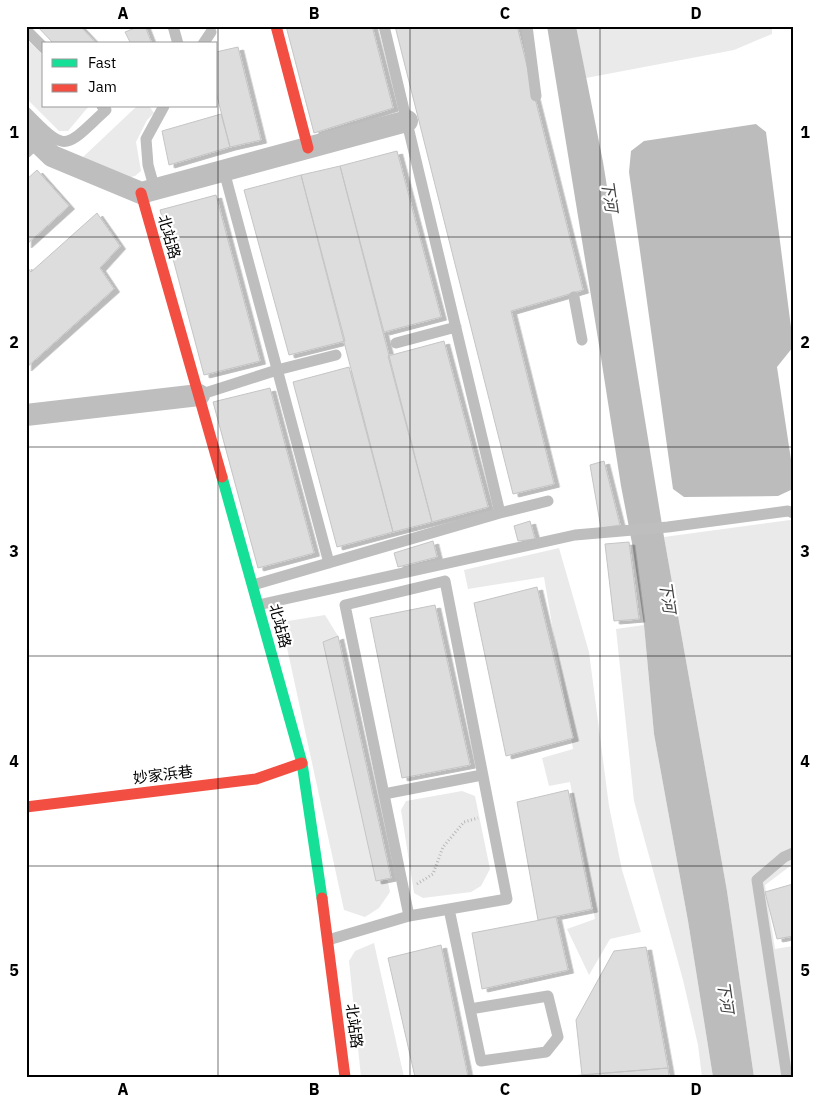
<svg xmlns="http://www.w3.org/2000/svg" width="819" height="1103" font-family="'IBM Plex Sans','Noto Sans SC',sans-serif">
	<defs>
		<filter id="shadow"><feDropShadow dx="5.5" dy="3" stdDeviation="0" flood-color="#0004"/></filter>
	</defs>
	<rect width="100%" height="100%" fill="#fff"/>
	<!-- green -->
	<path fill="#eaeaea" d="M576 26H772V34L734 50 586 78Z
		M26 39 44 56V106H89L68 131H59L26 98Z
		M137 106H149L154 113 147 120 136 142 141 171 135 176 122 179 83 157Z
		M790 520 793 521V864L765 885 775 949 793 946V1077H754L727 891 664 537Z
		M559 548 589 652 609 806 622 870 641 932 610 939 589 975 567 929 595 919 570 782 549 786 542 758 573 749 544 577 468 589 464 570Z
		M325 615 338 636 390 892 379 908 365 917 344 910 284 634 288 621Z
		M644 625 654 734 688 921 713 1077H702L698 1045 683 980 634 801 616 629Z
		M462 791 475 796 490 869 481 886 471 892 423 898 414 893 401 810 406 801Z
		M374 943 404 1077H361L349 961 355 951Z"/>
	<!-- water -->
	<path fill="#bcbcbc" d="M547 26H576L603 162 664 537 727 891 754 1077H713L688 921 654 734 644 625 632 543 621 486 599 345Z
		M756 124 766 132 793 343V347L777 367 793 473V489L778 496 684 497 673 489 629 172 631 151 644 141Z"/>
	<!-- building -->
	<path fill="#ddd" stroke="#c5c5c5" filter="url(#shadow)" d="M37 26H80L97 44H54Z
		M140 26H145L152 44H131L125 32Z
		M286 26H372L393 108 314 133Z
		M395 26H517L583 290 511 311 554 484 513 494Z
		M238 47 261 140 230 147 216 92V52Z
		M221 114 230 147 169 165 162 131Z
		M397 151 441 317 384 332 340 166Z
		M340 166 432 522 393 532 301 175Z
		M37 170 69 206 26 245V180Z
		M301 175 345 341 289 355 244 190Z
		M216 195 260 361 204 375 160 210Z
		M97 213 120 246 100 268 114 289 26 368V266L31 272Z
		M444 341 488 507 432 522 388 356Z
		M349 367 393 532 337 547 293 382Z
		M270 388 314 553 258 568 213 402Z
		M604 461 620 525 601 528 590 465Z
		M530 521 535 539 518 541 514 526Z
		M433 541 437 557 398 567 394 553Z
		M629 542 639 619 614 621 605 544Z
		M537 587 573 738 506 756 474 603Z
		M435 605 470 765 402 778 370 618Z
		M338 636 391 878 376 881 323 642Z
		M568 790 592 909 538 920 517 802Z
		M793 884V936L777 939 765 892Z
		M556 917 568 970 482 989 472 933Z
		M441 945 468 1077H415L388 958Z
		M646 947 668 1068 582 1075 576 1020 614 951Z
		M668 1068 669 1077 571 1076 582 1075Z"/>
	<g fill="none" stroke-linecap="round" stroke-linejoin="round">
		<!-- path -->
		<path stroke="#b8b8b8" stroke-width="3" stroke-dasharray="1 2.5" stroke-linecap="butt" d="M417 884 433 874 443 847 464 822 478 818"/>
		<!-- lane -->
		<path stroke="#bebebe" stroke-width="11" d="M173 26 178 44
			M384 26 500 513
			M527 26 536 96
			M26 30 44 48
			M203 44 211 32
			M26 112C68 155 64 148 106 110L102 106
			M26 153 38 142
			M224 171 329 563
			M155 190 148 165 146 139 164 106
			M574 297 582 340
			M396 343 456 327
			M199 395 277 370 336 355
			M253 585 500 513 548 501
			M258 605 575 535 668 527 788 511 793 513
			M384 794 482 775
			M449 909 481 1061 546 1052 558 1037 548 996 470 1009
			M328 940 409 916 507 899 445 581 345 605 409 916
			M787 1077 757 880 784 857 793 853"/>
		<!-- street -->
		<path stroke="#bebebe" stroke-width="22" d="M26 131 52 156 141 193 407 121
			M26 415 199 395"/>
		<!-- fast -->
		<path stroke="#16e098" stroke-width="11" d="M222 477 302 763 322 898"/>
		<!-- jam -->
		<path stroke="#f24e42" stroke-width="11" d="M276 26 308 148
			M141 193 222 477
			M26 807 256 779 302 763
			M322 898 345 1077"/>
	</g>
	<!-- grid -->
	<path fill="none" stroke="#000" stroke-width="1" stroke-opacity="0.55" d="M218 26V1077M410 26V1077M600 26V1077M26 237H793M26 447H793M26 656H793M26 866H793"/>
	<g text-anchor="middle" stroke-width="4.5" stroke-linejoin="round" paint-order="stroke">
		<!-- street labels -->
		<g font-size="15" fill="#000" stroke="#fff">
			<text transform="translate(169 237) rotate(74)" y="5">北站路</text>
			<text transform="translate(280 626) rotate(75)" y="5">北站路</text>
			<text transform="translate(163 775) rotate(-7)" y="5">妙家浜巷</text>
			<text transform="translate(354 1026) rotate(83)" y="5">北站路</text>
		</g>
		<!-- water labels -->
		<g font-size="16" font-style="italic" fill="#414141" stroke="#fff">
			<text transform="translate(610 196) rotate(82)" y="6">下河</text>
			<text transform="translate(668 597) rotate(82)" y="6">下河</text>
			<text transform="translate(726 997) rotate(82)" y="6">下河</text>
		</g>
	</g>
	<!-- border -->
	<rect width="819" height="1103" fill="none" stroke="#ffffff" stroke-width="55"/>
	<!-- legend -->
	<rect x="42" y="42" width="175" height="65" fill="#ffffff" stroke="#999999"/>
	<rect x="52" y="59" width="25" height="8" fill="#16e098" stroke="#999999"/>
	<text x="88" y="68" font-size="15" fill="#000000">Fast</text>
	<rect x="52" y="84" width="25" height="8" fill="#f24e42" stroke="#999999"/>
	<text x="88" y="92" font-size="15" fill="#000000">Jam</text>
	<rect x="28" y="28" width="764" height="1048" fill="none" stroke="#000" stroke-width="2"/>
	<g font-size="16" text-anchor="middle" font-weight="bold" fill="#000">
		<text x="123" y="19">A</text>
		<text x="314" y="19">B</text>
		<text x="505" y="19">C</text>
		<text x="696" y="19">D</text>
		<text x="14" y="138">1</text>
		<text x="805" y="138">1</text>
		<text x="14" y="348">2</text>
		<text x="805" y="348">2</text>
		<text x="14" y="557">3</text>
		<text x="805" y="557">3</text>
		<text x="14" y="767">4</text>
		<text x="805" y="767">4</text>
		<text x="14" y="976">5</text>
		<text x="805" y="976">5</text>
		<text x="123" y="1095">A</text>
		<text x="314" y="1095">B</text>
		<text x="505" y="1095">C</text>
		<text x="696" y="1095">D</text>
	</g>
</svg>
